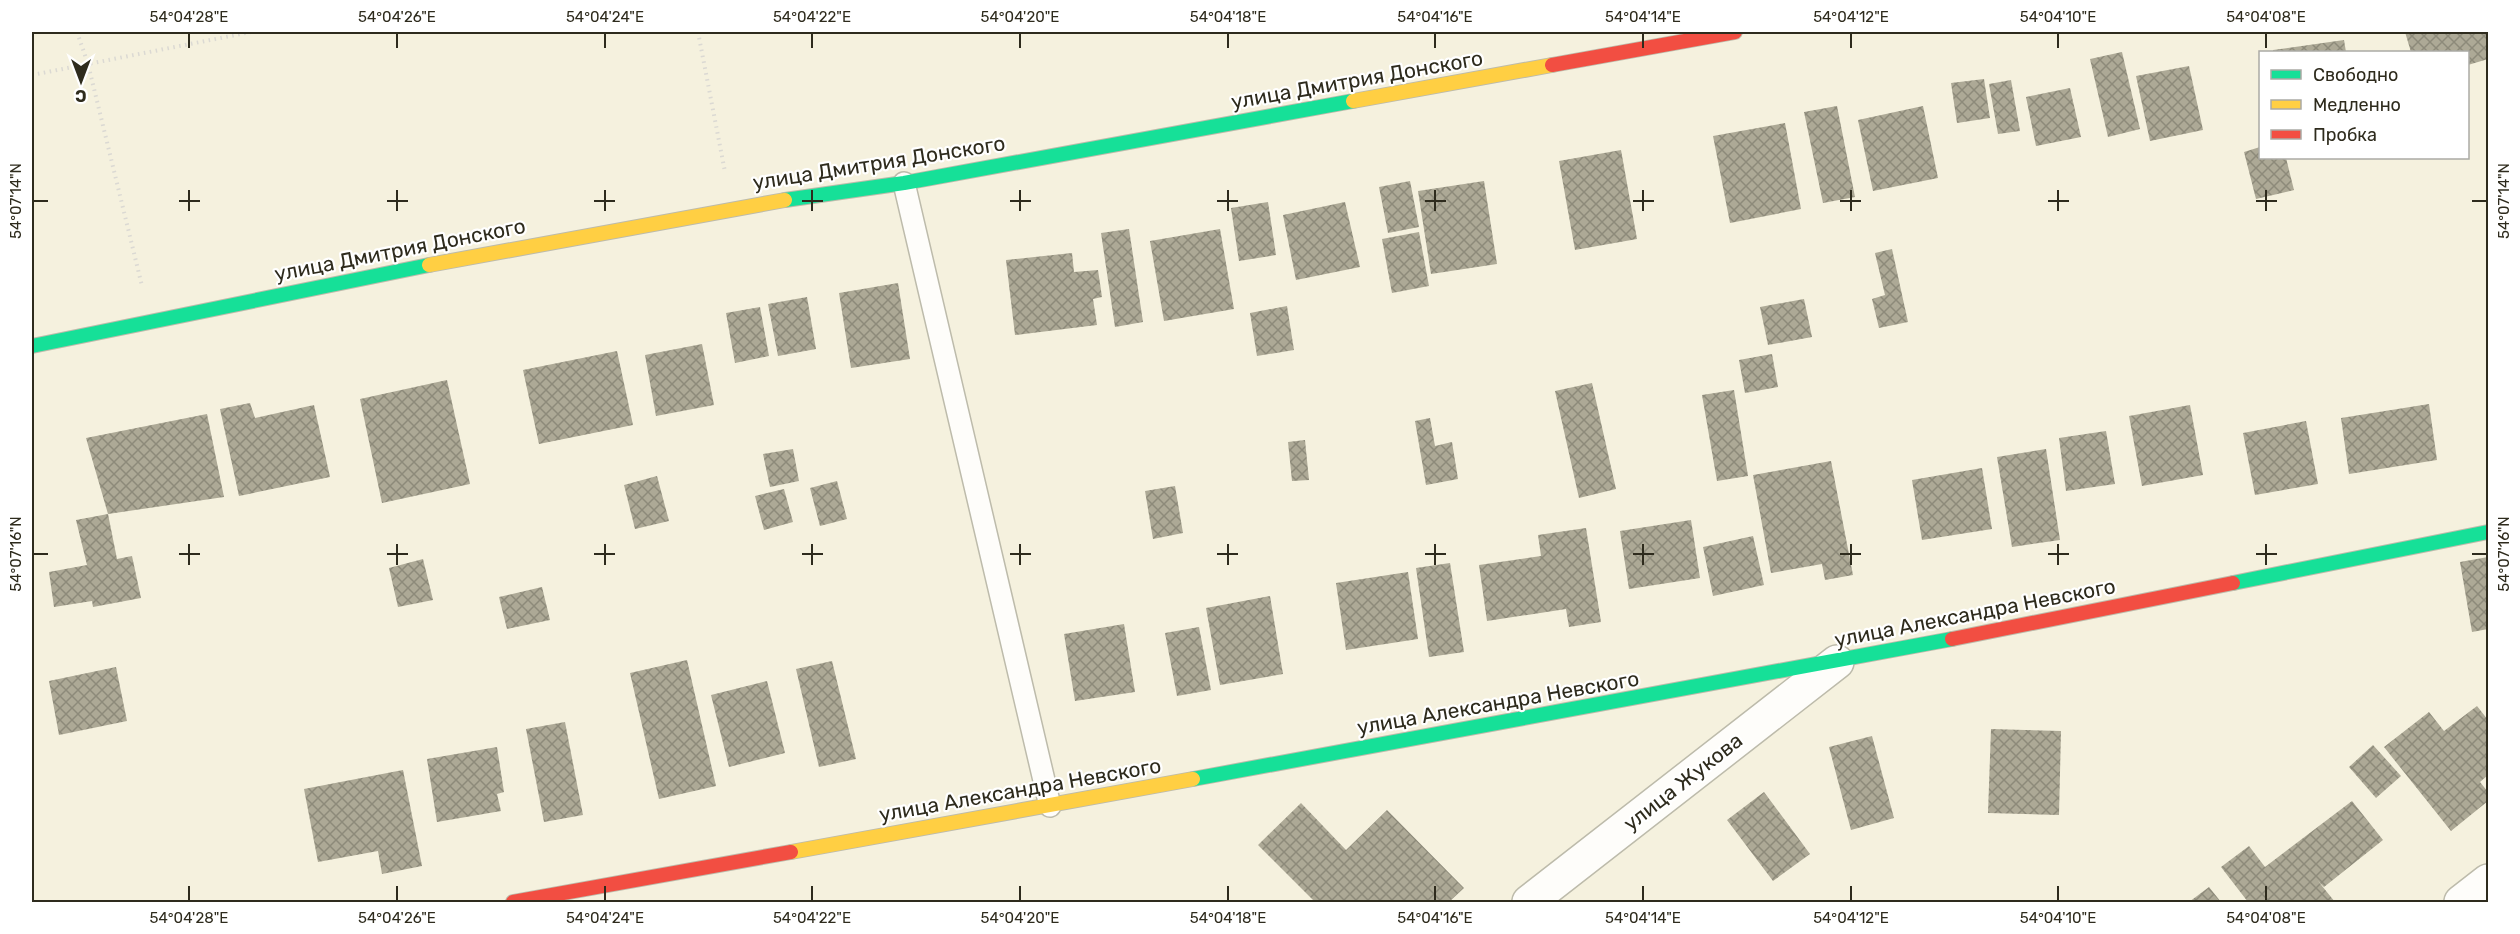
<svg xmlns="http://www.w3.org/2000/svg" width="2520" height="934" font-family="Rubik,sans-serif">
	<defs>
		<pattern id="building-cross-hatch" width="8" height="8" patternUnits="userSpaceOnUse" patternTransform="scale(1.5)"><rect width="8" height="8" fill="#ada996"/><path d="M0 0l8 8M0 8l8-8" fill="none" stroke="#8d8a7a"/></pattern>
	</defs>
	<rect width="100%" height="100%" fill="#f5f1de"/>
	<!-- building -->
	<path fill="url(#building-cross-hatch)" d="M2405 32H2487L2488 59 2468 65V52H2411Z
		M2344 40 2346 52H2273V50Z
		M2122 52 2140 129 2108 137 2090 59Z
		M2189 66 2203 130 2150 141 2136 76Z
		M1984 79 1990 118 1957 123 1951 83Z
		M2011 80 2020 131 1998 134 1989 84Z
		M2070 88 2081 137 2036 146 2026 97Z
		M1837 106 1855 197 1823 203 1804 112Z
		M1923 106 1938 178 1873 191 1858 120Z
		M1785 123 1801 209 1730 223 1713 136Z
		M2260 147V158H2286L2294 190 2256 199 2244 152Z
		M1621 150 1637 239 1575 250 1559 161Z
		M1410 181 1419 227 1388 233 1379 187Z
		M1484 181 1497 264 1431 274 1418 191Z
		M1268 202 1276 255 1239 261 1231 208Z
		M1345 202 1360 267 1296 280 1283 215Z
		M1129 229 1143 322 1115 327 1101 233Z
		M1220 229 1234 309 1164 321 1150 241Z
		M1419 232 1429 286 1392 293 1382 239Z
		M1892 249 1908 322 1879 328 1872 299 1885 295 1875 253Z
		M1072 253 1074 272 1098 270 1102 297 1093 299 1097 325 1015 335 1006 260Z
		M898 283 910 359 851 368 839 293Z
		M807 297 816 349 778 356 768 304Z
		M1804 299 1812 337 1768 345 1760 307Z
		M1287 306 1294 350 1257 356 1250 313Z
		M760 307 769 356 735 363 726 313Z
		M702 344 714 405 656 416 645 355Z
		M617 351 633 425 539 444 523 370Z
		M1772 354 1778 387 1745 393 1739 360Z
		M447 380 470 484 382 503 360 399Z
		M1592 383 1616 489 1579 498 1555 391Z
		M1734 390 1748 476 1717 481 1702 395Z
		M250 403 255 418 314 405 330 477 239 496 220 409Z
		M2429 404 2437 460 2349 474 2341 418Z
		M2190 405 2203 475 2142 486 2129 416Z
		M207 414 224 497 108 514 86 438Z
		M1430 418 1435 446 1452 442 1458 479 1426 485 1415 421Z
		M2306 421 2318 484 2255 495 2243 433Z
		M2106 431 2115 484 2066 491 2059 438Z
		M1305 440 1309 480 1292 481 1288 442Z
		M793 449 799 481 770 487 763 454Z
		M2046 449 2060 540 2012 547 1997 457Z
		M1831 461 1853 575 1825 580 1822 564 1771 573 1753 475Z
		M1982 468 1992 529 1922 540 1912 480Z
		M657 476 669 521 635 529 624 485Z
		M837 481 847 519 820 526 810 488Z
		M1175 486 1183 533 1153 539 1145 491Z
		M784 489 793 522 764 530 755 496Z
		M108 514 117 559 132 556 141 598 93 607 92 601 54 607 49 572 87 565 76 520Z
		M1691 520 1700 578 1629 589 1620 531Z
		M1586 528 1601 622 1569 627 1566 609 1487 621 1479 565 1541 556 1538 535Z
		M1753 536 1764 585 1713 596 1703 547Z
		M2488 557V629L2472 632 2460 562Z
		M423 559 433 600 398 607 389 568Z
		M1450 563 1464 652 1429 657 1416 568Z
		M1408 572 1418 639 1346 650 1336 583Z
		M542 587 550 620 507 629 499 597Z
		M1270 596 1283 674 1220 685 1206 608Z
		M1124 624 1135 692 1075 701 1064 634Z
		M1199 627 1211 690 1177 696 1165 633Z
		M687 660 716 786 659 799 630 673Z
		M832 661 856 759 819 767 796 669Z
		M116 667 127 721 59 735 49 681Z
		M767 681 785 753 729 767 711 695Z
		M2477 706 2488 720V775L2480 782 2488 792V801L2451 831 2384 747 2429 712 2444 731Z
		M565 722 583 815 544 822 526 729Z
		M1991 729 2061 731 2059 815 1988 813Z
		M1872 736 1894 818 1851 830 1829 747Z
		M2373 745 2401 776 2376 798 2349 767Z
		M497 747 504 792 497 794 501 811 437 822 427 759Z
		M403 770 422 866 382 874 378 851 318 862 304 789Z
		M1764 792 1810 854 1773 881 1727 820Z
		M2352 801 2383 840 2324 887 2318 881 2335 902H2248L2221 867 2249 846 2265 867Z
		M1301 803 1346 850 1387 810 1464 888 1449 902H1315L1258 845Z
		M2209 887 2221 902H2189Z"/>
	<g fill="none" stroke-linecap="round" stroke-linejoin="round">
		<defs>
			<path id="lane" d="M904 183 1050 806"/>
			<path id="street" d="M1529 902 1837 662
				M2461 902 2488 881"/>
			<path id="fast" d="M785 200 904 183 1353 101
				M32 346 429 265
				M2233 583 2488 532
				M1193 779 1952 639"/>
			<path id="slow" d="M1353 101 1552 65
				M429 265 785 200
				M791 852 1193 779"/>
			<path id="jam" d="M1552 65 1735 32
				M1952 639 2233 583
				M513 902 791 852"/>
		</defs>
		<!-- lane casing -->
		<use href="#lane" stroke="#bdbbab" stroke-width="24"/>
		<!-- street casing -->
		<use href="#street" stroke="#bdbbab" stroke-width="36"/>
		<!-- fast casing -->
		<use href="#fast" stroke="#bdbbab" stroke-width="16"/>
		<!-- slow casing -->
		<use href="#slow" stroke="#bdbbab" stroke-width="16"/>
		<!-- jam casing -->
		<use href="#jam" stroke="#bdbbab" stroke-width="16"/>
		<!-- path -->
		<path stroke="#dbd9d3" stroke-width="4" stroke-dasharray="1.5 4.5" stroke-linecap="butt" d="M77 32 88 64 142 286
			M698 32 725 172
			M32 75 251 32"/>
		<!-- lane -->
		<use href="#lane" stroke="#fefdfa" stroke-width="21"/>
		<!-- street -->
		<use href="#street" stroke="#fefdfa" stroke-width="33"/>
		<!-- fast -->
		<use href="#fast" stroke="#16e098" stroke-width="14"/>
		<!-- slow -->
		<use href="#slow" stroke="#ffcf43" stroke-width="14"/>
		<!-- jam -->
		<use href="#jam" stroke="#f24e42" stroke-width="14"/>
	</g>
	<!-- ticks -->
	<path fill="none" stroke="#2e2b1d" stroke-width="2" d="M189 33V48M397 33V48M605 33V48M812 33V48M1020 33V48M1228 33V48M1435 33V48M1643 33V48M1851 33V48M2058 33V48M2266 33V48M189 190V211M397 190V211M605 190V211M812 190V211M1020 190V211M1228 190V211M1435 190V211M1643 190V211M1851 190V211M2058 190V211M2266 190V211M33 201H48M179 201H200M387 201H408M594 201H615M802 201H823M1010 201H1031M1217 201H1238M1425 201H1446M1633 201H1654M1840 201H1861M2048 201H2069M2256 201H2277M2472 201H2487M189 544V565M397 544V565M605 544V565M812 544V565M1020 544V565M1228 544V565M1435 544V565M1643 544V565M1851 544V565M2058 544V565M2266 544V565M33 554H48M179 554H200M387 554H408M594 554H615M802 554H823M1010 554H1031M1217 554H1238M1425 554H1446M1633 554H1654M1840 554H1861M2048 554H2069M2256 554H2277M2472 554H2487M189 886V901M397 886V901M605 886V901M812 886V901M1020 886V901M1228 886V901M1435 886V901M1643 886V901M1851 886V901M2058 886V901M2266 886V901"/>
	<g text-anchor="middle" stroke-width="4.5" stroke-linejoin="round" paint-order="stroke">
		<!-- street labels -->
		<g font-size="21" fill="#2e2b1d" stroke="#fff">
			<text transform="translate(1357 80) rotate(-10)" y="7">улица Дмитрия Донского</text>
			<text transform="translate(879 163) rotate(-9)" y="7">улица Дмитрия Донского</text>
			<text transform="translate(400 250) rotate(-11)" y="7">улица Дмитрия Донского</text>
			<text transform="translate(1975 613) rotate(-11)" y="7">улица Александра Невского</text>
			<text transform="translate(1498 703) rotate(-10)" y="7">улица Александра Невского</text>
			<text transform="translate(1683 782) rotate(-38)" y="7">улица Жукова</text>
			<text transform="translate(1020 790) rotate(-10)" y="7">улица Александра Невского</text>
		</g>
	</g>
	<!-- border -->
	<rect width="2520" height="934" fill="none" stroke="#ffffff" stroke-width="66"/>
	<!-- legend -->
	<rect x="2259" y="51" width="210" height="108" fill="#ffffff" stroke="#abaaa5" stroke-width="1.5"/>
	<rect x="2271" y="70" width="30" height="9" fill="#16e098" stroke="#abaaa5" stroke-width="1.5"/>
	<text x="2313" y="81" font-size="18" fill="#2e2b1d">Свободно</text>
	<rect x="2271" y="100" width="30" height="9" fill="#ffcf43" stroke="#abaaa5" stroke-width="1.5"/>
	<text x="2313" y="111" font-size="18" fill="#2e2b1d">Медленно</text>
	<rect x="2271" y="130" width="30" height="9" fill="#f24e42" stroke="#abaaa5" stroke-width="1.5"/>
	<text x="2313" y="141" font-size="18" fill="#2e2b1d">Пробка</text>
	<!-- north arrow -->
	<g transform="translate(81 81) rotate(180)" stroke="#ffffff" stroke-width="4.5" paint-order="stroke">
	<path d="M0-4.5L10 22L0 15L-10 22Z" fill="#2e2b1d"/>
	<text y="-9" font-size="16" font-weight="bold" text-anchor="middle" fill="#2e2b1d">С</text>
	</g>
	<rect x="33" y="33" width="2454" height="868" fill="none" stroke="#2e2b1d" stroke-width="2"/>
	<g font-size="15" text-anchor="middle" fill="#2e2b1d">
		<text x="189" y="22">54°04'28"E</text>
		<text x="397" y="22">54°04'26"E</text>
		<text x="605" y="22">54°04'24"E</text>
		<text x="812" y="22">54°04'22"E</text>
		<text x="1020" y="22">54°04'20"E</text>
		<text x="1228" y="22">54°04'18"E</text>
		<text x="1435" y="22">54°04'16"E</text>
		<text x="1643" y="22">54°04'14"E</text>
		<text x="1851" y="22">54°04'12"E</text>
		<text x="2058" y="22">54°04'10"E</text>
		<text x="2266" y="22">54°04'08"E</text>
		<text transform="translate(2504 201) rotate(-90)" y="5">54°07'14"N</text>
		<text transform="translate(16 201) rotate(-90)" y="5">54°07'14"N</text>
		<text transform="translate(2504 554) rotate(-90)" y="5">54°07'16"N</text>
		<text transform="translate(16 554) rotate(-90)" y="5">54°07'16"N</text>
		<text x="189" y="923">54°04'28"E</text>
		<text x="397" y="923">54°04'26"E</text>
		<text x="605" y="923">54°04'24"E</text>
		<text x="812" y="923">54°04'22"E</text>
		<text x="1020" y="923">54°04'20"E</text>
		<text x="1228" y="923">54°04'18"E</text>
		<text x="1435" y="923">54°04'16"E</text>
		<text x="1643" y="923">54°04'14"E</text>
		<text x="1851" y="923">54°04'12"E</text>
		<text x="2058" y="923">54°04'10"E</text>
		<text x="2266" y="923">54°04'08"E</text>
	</g>
</svg>
